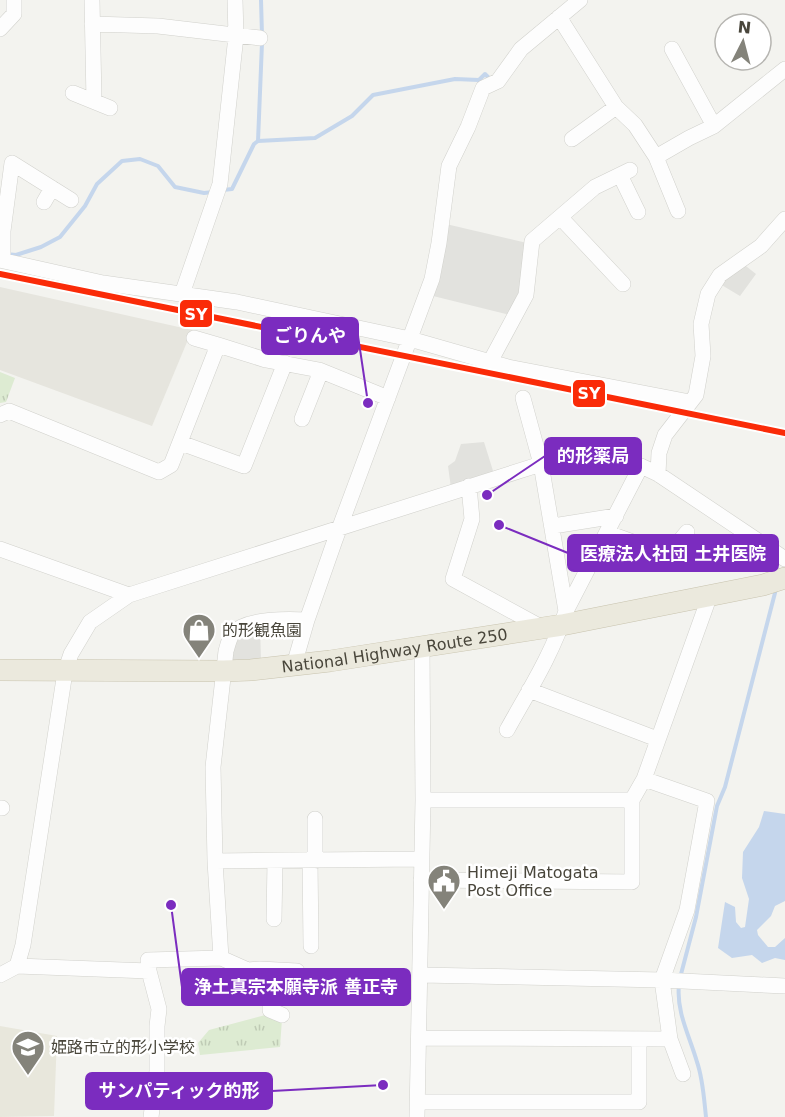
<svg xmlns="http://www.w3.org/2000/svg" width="785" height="1117" font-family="'DejaVu Sans','Noto Sans JP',sans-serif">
	<defs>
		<pattern id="grass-tufts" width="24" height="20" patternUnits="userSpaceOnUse" patternTransform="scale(1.5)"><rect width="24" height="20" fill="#ddebd2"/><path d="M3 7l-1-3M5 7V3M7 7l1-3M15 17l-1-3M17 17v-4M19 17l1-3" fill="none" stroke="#bfcbb5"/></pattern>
	</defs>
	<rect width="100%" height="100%" fill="#f3f3ef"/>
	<!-- residential -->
	<path fill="#e6e5de" d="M0 287 192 330 152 426 0 370Z"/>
	<!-- education -->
	<path fill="#e8e7dc" d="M0 1026 57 1036 54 1116 0 1117Z"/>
	<!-- grass -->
	<path fill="url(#grass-tufts)" d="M0 372 15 378 6 402 0 403Z
		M269 1014 282 1019 280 1047 200 1055 198 1043 209 1030Z"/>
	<!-- parking -->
	<path fill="#e2e2de" d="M446 224 527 243 523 282 510 315 433 296Z
		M742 263 756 274 740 296 720 284Z
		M484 442 494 474 451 488 448 466 455 461 461 444Z
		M260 623 261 662 226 663 231 636Z"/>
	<!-- water -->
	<path fill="#c5d6ec" d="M764 811 785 814V901L775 906 771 916 757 930 758 935 768 947H775L785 938V960L775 958 762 963 752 955 732 958 718 948 725 902 735 907 736 922 741 928 745 927 749 899 742 878 743 852 759 827Z"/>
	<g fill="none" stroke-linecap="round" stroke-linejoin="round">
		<!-- stream -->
		<path stroke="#c5d6ec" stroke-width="4" d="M261 0 262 35
			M258 141 262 43
			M223 190 232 189 254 144 258 141 315 138 352 116 373 95 455 79 479 80 485 74 491 80
			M6 254 16 255 41 247 60 237 85 206 97 184 122 161 140 159 158 166 175 187 204 193 213 192
			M680 978 696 917 717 806 725 787 776 589
			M679 985C676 1012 690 1037 697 1062 703 1079 704 1099 706 1117"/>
		<defs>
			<path id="minor" d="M92 0 94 101
				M559 17 616 107 635 125 656 157 678 211
				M92 24 158 26 260 38
				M0 29 14 14V0
				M672 49 714 126
				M73 93 110 108
				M572 139 616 107
				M656 157 689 138 714 126 785 69
				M620 175 638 212
				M44 202 52 188
				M561 218 623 284
				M0 260 103 283 237 302 410 339 508 367 690 402
				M3 260V231L12 163 71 200
				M182 294 220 184 236 36 235 0
				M194 338 218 345
				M490 362 526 295 532 241 595 187 630 170
				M0 415 9 411 159 472 171 465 218 345 266 360 319 370 388 398
				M302 419 321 371
				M181 443 244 466 285 363
				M658 474 659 453 665 435 696 395 703 356 701 324 708 294 720 275 761 246 785 219
				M469 486 472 519 453 579 541 627
				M553 526 616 516
				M608 533 633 542 673 549 687 532
				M0 549 129 595
				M566 611 641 466
				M294 665 307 620 335 540 432 279 439 243 449 166 468 127 483 88 498 81 521 49 580 0
				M529 690 657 739
				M507 730C528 692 553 653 566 611L541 464 523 398
				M644 779 707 801 687 910 662 980 670 1039 683 1074
				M632 800 644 779 710 595
				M0 808H2
				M215 861 422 859
				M310 861 311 946
				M315 861V819
				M421 880 632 882V800H423
				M274 919 275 861
				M221 958 248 970 260 969 297 971
				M17 966 149 971 159 1009 157 1026V1071L151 1117
				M270 970V1010L282 1015
				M149 971 148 960 221 958 215 861 213 767 226 651C228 645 229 638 233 633 246 618 288 619 307 620
				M0 975 17 966 23 945 65 672 71 654 90 622 129 595 541 464 584 457 622 461 641 466 658 474 785 559
				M420 975 662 980 785 986
				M419 1038 670 1039
				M418 1102H639V1040
				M417 1117 423 800 422 647"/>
			<g id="highway">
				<path id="s1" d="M0 670 224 671 251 670 330 661 562 625 763 585 785 578"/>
			</g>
		</defs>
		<!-- minor casing -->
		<use href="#minor" stroke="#d1d1cc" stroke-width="16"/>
		<!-- highway casing -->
		<use href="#highway" stroke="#c8c3ae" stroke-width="22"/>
		<!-- minor -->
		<use href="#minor" stroke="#fdfdfd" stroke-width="15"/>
		<!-- highway -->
		<use href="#highway" stroke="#ebe9dd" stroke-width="21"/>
		<defs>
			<path id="rail-1" d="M0 274 785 433"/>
		</defs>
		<!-- rail-1 casing -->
		<use href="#rail-1" stroke="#fff" stroke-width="10"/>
		<!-- rail-1 -->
		<use href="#rail-1" stroke="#fa2b08" stroke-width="6"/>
	</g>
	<!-- icons -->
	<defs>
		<symbol id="shop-pin" viewBox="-11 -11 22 30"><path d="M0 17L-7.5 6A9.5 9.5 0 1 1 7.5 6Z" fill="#84837a" stroke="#fff"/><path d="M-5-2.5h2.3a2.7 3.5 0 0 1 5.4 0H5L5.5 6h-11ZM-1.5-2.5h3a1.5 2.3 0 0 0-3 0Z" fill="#fff"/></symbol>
		<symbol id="civic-pin" viewBox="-11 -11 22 30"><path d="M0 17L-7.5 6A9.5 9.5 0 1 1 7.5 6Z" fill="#84837a" stroke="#fff"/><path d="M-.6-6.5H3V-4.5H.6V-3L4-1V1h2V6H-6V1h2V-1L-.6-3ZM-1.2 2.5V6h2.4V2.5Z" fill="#fff"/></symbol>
		<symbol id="school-pin" viewBox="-11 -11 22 30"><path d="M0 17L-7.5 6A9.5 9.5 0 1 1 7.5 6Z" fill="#84837a" stroke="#fff"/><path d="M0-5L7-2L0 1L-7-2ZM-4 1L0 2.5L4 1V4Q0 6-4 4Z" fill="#fff"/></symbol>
	</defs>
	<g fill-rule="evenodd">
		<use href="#shop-pin" x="180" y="611" width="38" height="52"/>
		<use href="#civic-pin" x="425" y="862" width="38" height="52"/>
		<use href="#school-pin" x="9" y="1028" width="38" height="52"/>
	</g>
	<g text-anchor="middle" stroke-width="5" stroke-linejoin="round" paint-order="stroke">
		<!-- poi labels -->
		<g font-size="16" fill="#49463b" stroke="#fff" text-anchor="start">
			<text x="222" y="636">的形観魚園</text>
			<text x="467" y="878">Himeji Matogata<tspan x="467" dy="18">Post Office</tspan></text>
			<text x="51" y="1053">姫路市立的形小学校</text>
		</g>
		<!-- street labels -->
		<g font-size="16" fill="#49463b" stroke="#fff">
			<text dy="6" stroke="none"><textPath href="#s1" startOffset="396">National Highway Route 250</textPath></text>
		</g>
	</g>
	<!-- callouts -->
	<path fill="none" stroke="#7b2cbf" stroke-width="2" d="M368 403L358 336M487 495L545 456M499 525L568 553M171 905L182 987M383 1085L272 1091"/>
	<g fill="#7b2cbf" stroke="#fff" stroke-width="2">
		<circle cx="368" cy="403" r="6"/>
		<circle cx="487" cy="495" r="6"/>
		<circle cx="499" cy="525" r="6"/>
		<circle cx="171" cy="905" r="6"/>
		<circle cx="383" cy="1085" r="6"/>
	</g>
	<g fill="#7b2cbf" stroke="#7b2cbf" stroke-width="2">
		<rect x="262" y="318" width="96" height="36" rx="6"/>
		<rect x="545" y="438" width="96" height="36" rx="6"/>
		<rect x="568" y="535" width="210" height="36" rx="6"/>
		<rect x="182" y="969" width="228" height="36" rx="6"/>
		<rect x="86" y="1073" width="186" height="36" rx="6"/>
	</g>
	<g font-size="18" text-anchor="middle" font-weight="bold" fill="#fff">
		<text x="310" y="342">ごりんや</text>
		<text x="593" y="462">的形薬局</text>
		<text x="673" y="560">医療法人社団 土井医院</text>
		<text x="296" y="993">浄土真宗本願寺派 善正寺</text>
		<text x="179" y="1097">サンパティック的形</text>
	</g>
	<g stroke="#fff" stroke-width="2">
		<rect x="179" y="299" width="34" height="29" rx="6" fill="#fa2b08"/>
		<rect x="572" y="379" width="34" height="29" rx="6" fill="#fa2b08"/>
	</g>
	<g font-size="16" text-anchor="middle" font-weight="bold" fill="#fff">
		<text x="196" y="320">SY</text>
		<text x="589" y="399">SY</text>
	</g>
	<!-- north arrow -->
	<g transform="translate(743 42) rotate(6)"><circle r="28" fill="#ffffff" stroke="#b6b5b1" stroke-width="1.5"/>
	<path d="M0-4.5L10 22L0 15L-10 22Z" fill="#84837a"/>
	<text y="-9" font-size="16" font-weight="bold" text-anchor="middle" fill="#49463b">N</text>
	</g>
</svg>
